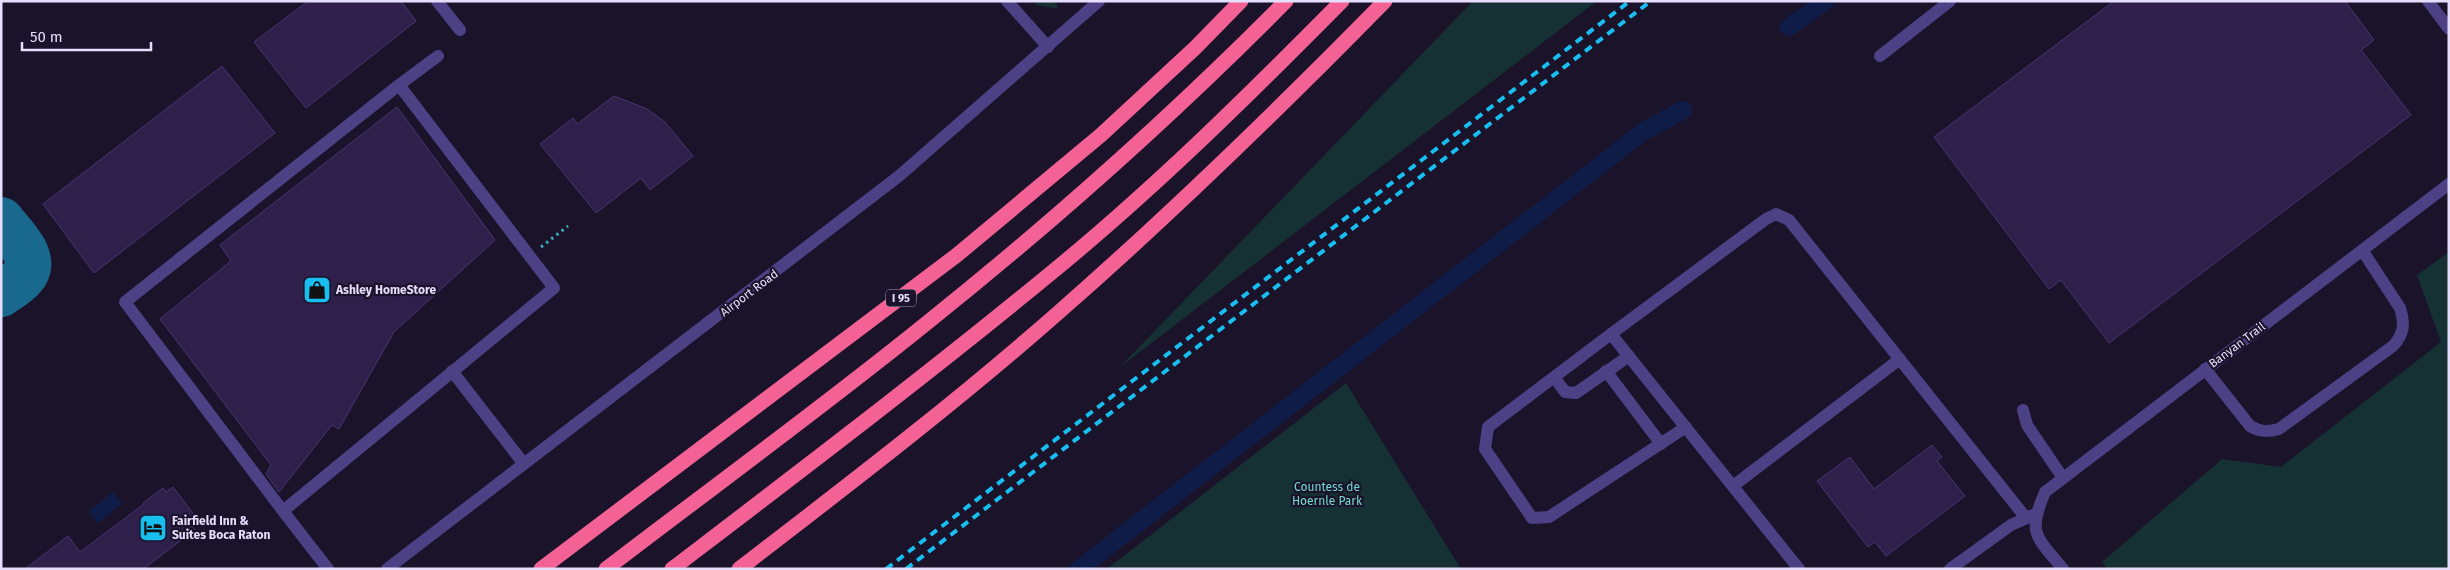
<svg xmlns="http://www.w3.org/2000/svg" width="2450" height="570" font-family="'Fira Sans',sans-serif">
	<rect width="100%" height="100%" fill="#1a132a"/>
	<!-- green -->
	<path fill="#163134" d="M1032 1H1060L1056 3 1058 9 1037 5Z
		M1474 1H1597L1119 368 1473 1Z
		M2449 252V569H2107L2102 562 2222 459 2281 467 2441 342 2417 275Z
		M1346 383 1461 569H1107Z"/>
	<!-- water -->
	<path fill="#0f1c47" d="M113 492 122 504 98 523 89 511Z"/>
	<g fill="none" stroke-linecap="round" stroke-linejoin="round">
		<!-- canal -->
		<path stroke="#0f1c47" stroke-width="18" d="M1789 27 1826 1
			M1079 569 1644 131 1683 110"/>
		<!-- taxiway -->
		<path stroke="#19688d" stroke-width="46" d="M1 220C12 234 40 259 23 277 17 284 8 289 1 294"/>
	</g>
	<!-- building -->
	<path fill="#2e204a" stroke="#493474" d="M308 1H401L416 21 306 108 254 42Z
		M2114 1H2345L2374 40 2361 50 2411 115 2109 343 2061 280 2049 289 1934 137Z
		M222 66 275 133 94 273 43 204Z
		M614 96 647 109 665 122 693 156 650 190 641 178 596 213 540 144 573 118 577 124Z
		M397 107 495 240 394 332 339 429 332 425 279 492 266 474 271 465 160 319 231 261 220 245Z
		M1932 445 1942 457 1937 461 1965 496 1886 556 1875 542 1868 547 1817 481 1850 457 1874 489Z
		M173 487 199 521 192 526 195 530 143 569H25L68 536 80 552 144 504 143 503 163 488 166 492Z"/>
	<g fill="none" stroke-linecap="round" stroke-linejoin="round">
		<!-- path -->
		<path stroke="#3aadb6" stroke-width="3" stroke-dasharray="2.5 4" stroke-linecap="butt" d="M541 247 568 226"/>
		<!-- minor -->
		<path stroke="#4d4186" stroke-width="12" d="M437 1 460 30
			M1007 1 1048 47
			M2428 1 2449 29
			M1880 56 1950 1
			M399 85 554 288 283 511 125 302Z
			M399 85 438 56
			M1611 334 1488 427 1485 449 1532 518 1549 517 1686 427
			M2205 369 2250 426C2260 432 2268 432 2279 429L2393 346C2404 334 2405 324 2400 308L2362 250
			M452 371 524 464
			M1606 371 1661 444
			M1554 377 1565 392 1576 393 1629 356
			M2023 410 2027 425 2063 478
			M1733 486 1900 359
			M283 511 328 569
			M387 569 899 176 1099 1
			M1799 569 1611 334 1766 219 1776 214 1789 220 2026 518
			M1950 569 2011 525 2033 515
			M2063 569C2036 536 2027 534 2045 492L2449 184"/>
		<!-- highway -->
		<path stroke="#f46295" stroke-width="15" d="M541 569 957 255 1101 135 1195 48 1241 1
			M606 569C713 487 823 407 928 322 1053 222 1173 115 1286 1
			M672 569C803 469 935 369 1062 264 1161 182 1252 92 1342 1
			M739 569C847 486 957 402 1059 312 1172 213 1280 108 1385 1"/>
		<!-- rail -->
		<path stroke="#18bef0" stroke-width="4" stroke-dasharray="8 6" stroke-linecap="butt" d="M886 569 1630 1
			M906 569 1651 1"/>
	</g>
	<!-- icons -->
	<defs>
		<symbol id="shop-square" viewBox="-11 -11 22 22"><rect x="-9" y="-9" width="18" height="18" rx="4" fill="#18bef0" stroke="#1a132a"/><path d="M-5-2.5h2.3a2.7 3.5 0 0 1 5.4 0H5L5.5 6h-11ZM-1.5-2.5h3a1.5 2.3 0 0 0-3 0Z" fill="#111"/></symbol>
		<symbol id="hotel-square" viewBox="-11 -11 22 22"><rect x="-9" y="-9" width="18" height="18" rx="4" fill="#18bef0" stroke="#1a132a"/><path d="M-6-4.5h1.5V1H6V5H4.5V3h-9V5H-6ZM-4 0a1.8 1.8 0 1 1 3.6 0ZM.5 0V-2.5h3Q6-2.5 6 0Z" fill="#111"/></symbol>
	</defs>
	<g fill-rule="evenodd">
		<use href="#shop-square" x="301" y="274" width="32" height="32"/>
		<use href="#hotel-square" x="137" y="512" width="32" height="32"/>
	</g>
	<g text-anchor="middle" stroke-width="4.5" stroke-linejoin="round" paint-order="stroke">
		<!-- shield labels -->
		<rect fill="#1a132a" stroke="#a9a1be" stroke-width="1" x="886" y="289.5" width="30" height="17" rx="4"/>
		<g font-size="11" font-weight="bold" fill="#e6defd">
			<text x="901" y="302">I 95</text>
		</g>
		<!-- poi labels -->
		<g font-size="12" font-weight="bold" fill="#e6defd" stroke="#1a132a" text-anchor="start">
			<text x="336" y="294">Ashley HomeStore</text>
			<text x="172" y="525">Fairfield Inn &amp;<tspan x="172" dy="14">Suites Boca Raton</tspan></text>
		</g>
		<!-- street labels -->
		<g font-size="12" fill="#e6defd" stroke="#1a132a">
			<text transform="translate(749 293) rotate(-37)" y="4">Airport Road</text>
			<text transform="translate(2237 345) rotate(-37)" y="4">Banyan Trail</text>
		</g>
		<!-- park labels -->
		<g font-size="12" fill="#6edacd" stroke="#1a132a">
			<text x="1327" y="491">Countess de<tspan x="1327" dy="14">Hoernle Park</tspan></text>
		</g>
	</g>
	<!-- border -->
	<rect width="2450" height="570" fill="none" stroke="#e6defd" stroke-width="5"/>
	<!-- scale -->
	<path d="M22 42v8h129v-8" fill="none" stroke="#e6defd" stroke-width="2.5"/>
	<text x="30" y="42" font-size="15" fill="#e6defd" stroke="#1a132a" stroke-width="4" paint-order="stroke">50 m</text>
</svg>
